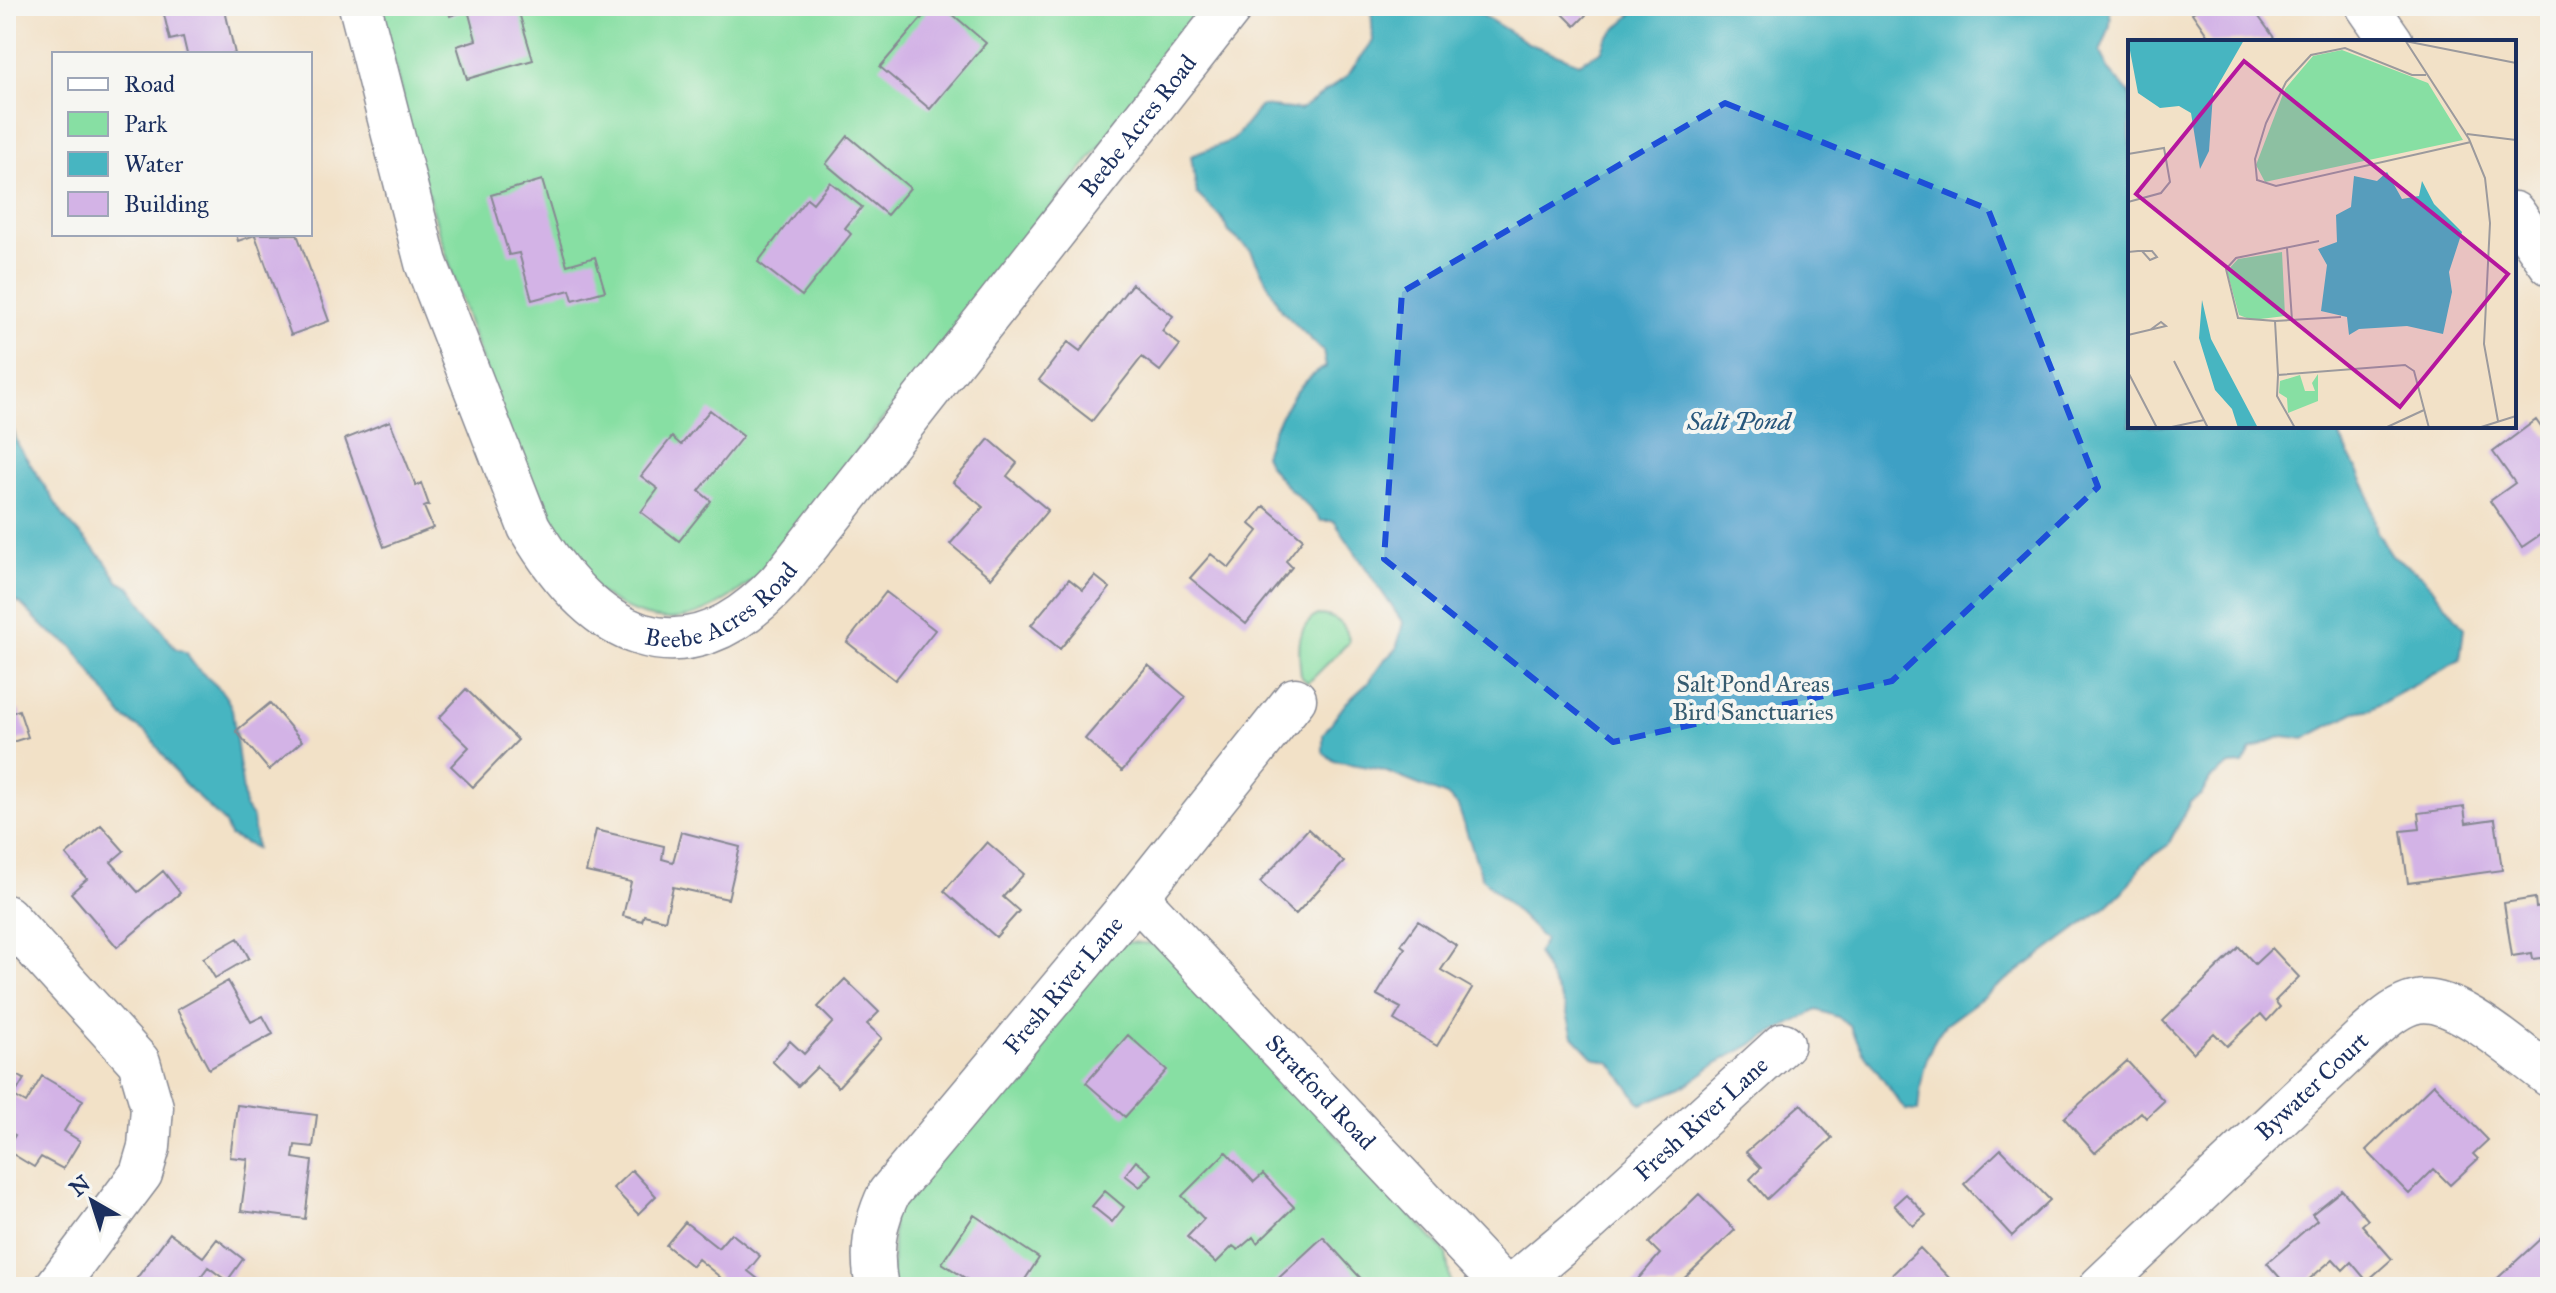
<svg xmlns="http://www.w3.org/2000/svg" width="2556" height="1293" font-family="'IM FELL Great Primer',serif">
	<rect width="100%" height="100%" fill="#f6f6f2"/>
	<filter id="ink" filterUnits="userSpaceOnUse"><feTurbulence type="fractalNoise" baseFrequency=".0125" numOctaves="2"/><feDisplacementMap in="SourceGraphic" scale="16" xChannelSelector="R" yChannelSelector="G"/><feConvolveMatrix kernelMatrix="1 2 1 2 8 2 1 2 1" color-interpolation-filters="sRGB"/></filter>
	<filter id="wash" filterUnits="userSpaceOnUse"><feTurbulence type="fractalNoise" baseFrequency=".006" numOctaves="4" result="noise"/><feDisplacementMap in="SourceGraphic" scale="32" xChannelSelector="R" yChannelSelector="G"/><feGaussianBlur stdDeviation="1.8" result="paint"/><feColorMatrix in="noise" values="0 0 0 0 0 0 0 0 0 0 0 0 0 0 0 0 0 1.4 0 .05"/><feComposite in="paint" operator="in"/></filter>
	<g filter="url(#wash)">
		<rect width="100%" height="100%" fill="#f2e1c7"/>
		<!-- green -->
		<path fill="#87dfa3" stroke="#518780" stroke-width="2" d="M382 6H1212L757 577C709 616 668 637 609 599 556 566 521 465 499 407 450 276 409 144 382 6Z
			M1317 615C1334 615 1348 624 1349 642L1308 683 1301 677C1299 653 1294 629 1317 615Z
			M1131 942 1151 944 1169 955 1446 1253 1451 1287H892L893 1214 1116 945Z"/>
		<!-- water -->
		<path fill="#47b5c1" stroke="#317290" stroke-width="2" d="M1371 6H1467L1530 44 1579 63 1602 51 1606 39 1640 6H2108C2115 21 2106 38 2100 52L2108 69 2130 94V426H2334L2368 490 2377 532 2392 555 2422 575 2464 628 2460 660 2371 709 2355 712 2304 739 2284 736 2270 741 2251 750 2243 764 2230 765 2210 779 2202 794 2190 802 2168 845 2144 862 2127 887 2106 907 1945 1025C1924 1049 1921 1081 1918 1111L1905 1110 1863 1052 1850 1026 1838 1017 1817 1010 1717 1063 1682 1088 1641 1104 1611 1063 1593 1057 1573 1036 1565 1006 1537 953 1545 940 1482 878 1458 806 1447 796 1379 769 1334 761 1323 752V734L1346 703 1367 684 1385 659 1396 650 1403 623 1334 521H1321C1304 499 1275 481 1264 455 1274 424 1296 381 1326 367L1323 351 1281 310 1251 251 1229 232 1222 218 1197 194 1191 156 1233 140 1261 106 1300 110 1346 77 1373 41Z
			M6 408 18 445 65 518 105 561 119 582 130 587 175 648 187 653C197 677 220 679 232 709L245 807 253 818 256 848 230 836 224 822 182 781 148 734 123 717 72 646 46 629 20 603 6 597Z"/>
		<g id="blocks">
			<!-- building -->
			<path fill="#d3b3e6" d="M162 6H224L235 54H187L183 37 170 40Z
				M447 6H517L533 60 467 79 457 46 476 40 468 10 450 16Z
				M932 6H943L986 43 930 109 880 67Z
				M1567 6H1590L1593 8 1575 26 1561 12Z
				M2202 6H2251L2275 39 2212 42 2192 13Z
				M848 136 910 188 887 215 826 164Z
				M542 180 567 265 595 257 605 291 573 300 570 290 532 300 519 253 509 255 491 195Z
				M830 182 862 207 845 228 851 234 802 296 758 262 807 198 813 203Z
				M236 234H297L329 321 291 335 255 235 238 241Z
				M1132 284 1173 316 1162 331 1180 345 1160 371 1142 357 1092 421 1039 380 1068 342 1080 351Z
				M710 410 743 436 699 491 711 501 679 541 641 512 658 489 641 476 672 437 681 445Z
				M2536 420 2550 440V528L2522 547 2490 501 2515 483 2493 452Z
				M390 421 416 486 421 483 429 505 424 507 433 528 384 547 345 439Z
				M989 439 1017 463 1007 476 1048 510 991 578 950 544 983 507 953 482Z
				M1264 506 1303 539 1286 561 1292 567 1246 624 1190 578 1211 554 1229 568 1258 531 1250 524Z
				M1095 576 1110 588 1060 649 1031 625 1069 579 1083 590Z
				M886 592 935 630 895 680 847 642Z
				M1148 665 1186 697 1122 771 1085 739Z
				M466 689 518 740 473 787 451 766 469 747 439 718Z
				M270 703 302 741 269 770 236 731Z
				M19 710 28 737 6 744V715Z
				M2464 807 2466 823 2495 819 2502 870 2408 883 2401 831 2420 829 2418 813Z
				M101 825 124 851 111 862 138 892 163 871 180 893 117 947 71 893 87 879 66 855Z
				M1308 829 1344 862 1295 915 1260 882Z
				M596 830 664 846 662 859 673 862 681 832 740 847 728 899 673 887 665 920 644 915 642 921 623 916 631 882 586 872Z
				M987 842 1024 874 1003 897 1019 911 996 937 944 891Z
				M2535 898 2536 908 2550 905V957L2533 959 2532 953 2512 956 2504 903Z
				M1418 921 1457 946 1441 970 1472 988 1437 1046 1394 1020 1401 1008 1377 995 1405 948 1401 945Z
				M238 938 249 958 215 978 203 958Z
				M2239 947 2255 964 2272 948 2299 977 2275 1001 2280 1007 2267 1021 2261 1014 2227 1046 2214 1033 2193 1053 2163 1021Z
				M845 979 879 1012 867 1024 882 1038 838 1087 817 1067 798 1086 772 1061 790 1041 804 1054 833 1022 818 1007Z
				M228 981 251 1022 263 1016 273 1034 209 1069 177 1010Z
				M1128 1035 1167 1070 1125 1117 1086 1083Z
				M2127 1061 2164 1101 2146 1118 2141 1112 2095 1153 2064 1118Z
				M6 1069 24 1079 14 1096 26 1103 42 1076 83 1100 64 1131 80 1141 63 1169 41 1157 34 1167 6 1150 15 1135 6 1130Z
				M2434 1084 2488 1140 2473 1154 2478 1159 2450 1185 2434 1169 2409 1194 2366 1150Z
				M1801 1104 1832 1138 1767 1199 1750 1179 1761 1168 1746 1152Z
				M237 1105 317 1115 313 1147 295 1145 293 1158 312 1161 305 1219 241 1211 248 1159 230 1157Z
				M2001 1149 2050 1200 2012 1236 1964 1184Z
				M1226 1152 1254 1182 1263 1174 1294 1207 1257 1243 1253 1237 1238 1250 1233 1246 1216 1263 1187 1237 1204 1219 1182 1196Z
				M1136 1161 1152 1174 1140 1187 1125 1175Z
				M632 1170 656 1196 638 1214 613 1188Z
				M2342 1190 2368 1220 2362 1225 2392 1259 2367 1281 2351 1262 2343 1270 2333 1259 2300 1287H2288L2267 1263 2317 1220 2312 1214Z
				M1105 1191 1124 1207 1112 1222 1092 1206Z
				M1699 1194 1735 1230 1675 1287H1631L1660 1254 1649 1243Z
				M1906 1194 1926 1215 1913 1226 1894 1205Z
				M974 1215 1039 1258 1020 1287H979L942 1263Z
				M685 1222 718 1248 731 1233 760 1256 748 1271 768 1287H711L720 1277 698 1259 692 1266 666 1245Z
				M2550 1230V1287H2488Z
				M170 1233 203 1257 217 1239 243 1259 227 1281 208 1267 193 1287H140L134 1282Z
				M1323 1237 1366 1284 1363 1287H1269Z
				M1920 1248 1958 1287H1879Z"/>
		</g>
	</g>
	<g filter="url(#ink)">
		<use href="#blocks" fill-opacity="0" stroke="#868892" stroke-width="2"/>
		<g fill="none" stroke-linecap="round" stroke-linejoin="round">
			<defs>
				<g id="minor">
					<path id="s1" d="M360 6 426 263 529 527C593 636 681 687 780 581L1232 6"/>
					<path d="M2367 6 2392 42"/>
					<path d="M2514 213 2550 264"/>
					<path id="s2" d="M1137 897 1504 1287"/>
					<path d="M6 916 139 1062 152 1107 149 1147 141 1174 56 1287"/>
					<path id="s3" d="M877 1287C870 1254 874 1223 889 1193L1137 897 1295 699"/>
					<path id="s4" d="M1511 1287 1585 1225 1783 1044"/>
					<path id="s5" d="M2100 1287 2366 1035C2381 1022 2397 1006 2417 1002 2455 994 2519 1054 2550 1076"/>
				</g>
			</defs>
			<!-- minor casing -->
			<use href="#minor" stroke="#868892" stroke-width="45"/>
			<!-- minor -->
			<use href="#minor" stroke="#fff" stroke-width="42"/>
		</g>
	</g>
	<!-- marked area -->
	<path fill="#1d4ed8" fill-opacity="0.2" stroke="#1d4ed8" stroke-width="6" stroke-dasharray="16 10" stroke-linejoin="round" d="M1725 103 1988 209 2098 487 1892 681 1613 742 1384 559 1402 292Z"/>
	<g text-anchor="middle" stroke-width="8" stroke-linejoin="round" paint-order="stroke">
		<!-- street labels -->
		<g font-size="24" fill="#1b2f5e" stroke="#f6f6f2">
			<text dy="8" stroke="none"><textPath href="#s1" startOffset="1444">Beebe Acres Road</textPath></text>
			<text dy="8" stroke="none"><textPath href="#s1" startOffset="798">Beebe Acres Road</textPath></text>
			<text dy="8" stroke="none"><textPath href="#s3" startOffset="368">Fresh River Lane</textPath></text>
			<text dy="8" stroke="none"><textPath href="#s5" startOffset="292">Bywater Court</textPath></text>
			<text dy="8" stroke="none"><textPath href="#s2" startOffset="268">Stratford Road</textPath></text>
			<text dy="8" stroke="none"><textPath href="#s4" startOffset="254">Fresh River Lane</textPath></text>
		</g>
		<!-- park labels -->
		<g font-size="24" fill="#365b6f" stroke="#f6f6f2">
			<text x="1753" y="692">Salt Pond Areas<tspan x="1753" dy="28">Bird Sanctuaries</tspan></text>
		</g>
		<!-- water labels -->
		<g font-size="26" font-style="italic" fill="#28577c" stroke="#f6f6f2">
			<text x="1739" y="430">Salt Pond</text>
		</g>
	</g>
	<!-- overview -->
	<g transform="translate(2128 40)">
		<rect width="388" height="388" fill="#f2e1c7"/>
		<path d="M214 10 300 43 335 100 137 142 128 125 157 49 185 16ZM154 212 157 276 124 280 111 275 99 231 110 219ZM190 334V361L160 373 159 358 151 353 152 341 172 335 177 351H187L184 343Z" fill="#87dfa3"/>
		<path d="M0 0H116L85 54 81 111 72 129 63 73 51 66 32 68 10 53ZM259 132 274 159 291 156 294 141 306 164 334 192 321 232 324 252 315 294 279 286 231 289 221 295 219 277 193 271 199 225 190 209 209 202 208 175 223 167 226 136 249 141ZM74 260 83 299 130 388H110L104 369 87 350 71 298Z" fill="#47b5c1"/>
		<path fill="none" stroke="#9c9a9d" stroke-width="2" d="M277 0 341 99 357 138 362 183 356 304 370 381M277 1 388 23M298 35H284L217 8 183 15 158 42 138 83 127 119 129 140 148 146 343 102M339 94 388 100M0 114 36 108 42 142 33 153 0 162M159 208 164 280M0 212 10 211H24L29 217 22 220 14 211M147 281 213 277M0 295 38 286 33 282 22 290M46 321 80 388M0 332 29 388M150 335 147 281 110 278 98 229 108 218 191 201M39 388 76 380M167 388 149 356 150 335 277 325 286 331 301 388M257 388 296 370M350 388 388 376"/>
		<path fill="#b5179e" fill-opacity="0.15" stroke="#b5179e" stroke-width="4" d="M116 21 380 234 272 367 8 154Z"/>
		<rect width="388" height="388" fill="none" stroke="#1b2f5e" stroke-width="4"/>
	</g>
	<!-- margin -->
	<rect width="2556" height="1293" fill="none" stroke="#f6f6f2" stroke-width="32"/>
	<!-- legend -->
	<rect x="52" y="52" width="260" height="184" fill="#f6f6f2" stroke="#9ea6b7" stroke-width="2"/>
	<rect x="68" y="78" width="40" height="12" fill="#ffffff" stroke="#9ea6b7" stroke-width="2"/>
	<text x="124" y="92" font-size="24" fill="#1b2f5e">Road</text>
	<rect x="68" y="112" width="40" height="24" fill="#87dfa3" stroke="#9ea6b7" stroke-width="2"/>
	<text x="124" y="132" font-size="24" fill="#1b2f5e">Park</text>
	<rect x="68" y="152" width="40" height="24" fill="#47b5c1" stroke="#9ea6b7" stroke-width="2"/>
	<text x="124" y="172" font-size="24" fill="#1b2f5e">Water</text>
	<rect x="68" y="192" width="40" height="24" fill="#d3b3e6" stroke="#9ea6b7" stroke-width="2"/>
	<text x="124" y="212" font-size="24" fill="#1b2f5e">Building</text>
	<!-- north arrow -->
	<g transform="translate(92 1201) rotate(321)" stroke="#f6f6f2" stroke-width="6" paint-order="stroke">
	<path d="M0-6L14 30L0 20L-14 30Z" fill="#1b2f5e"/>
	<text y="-12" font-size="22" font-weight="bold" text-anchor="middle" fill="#1b2f5e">N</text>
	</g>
</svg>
